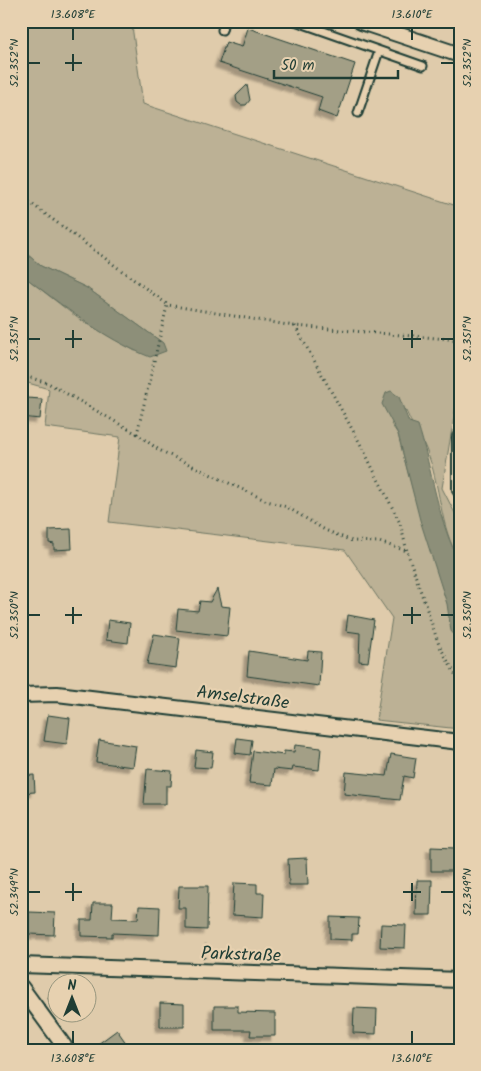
<svg xmlns="http://www.w3.org/2000/svg" width="481" height="1071" font-family="Kalam,sans-serif">
	<defs>
		<filter id="shadow"><feDropShadow dx="-4.5" dy="4.5" stdDeviation="1" flood-color="#0004"/></filter>
	</defs>
	<rect width="100%" height="100%" fill="#dfcbab"/>
	<filter id="ink" filterUnits="userSpaceOnUse"><feTurbulence type="fractalNoise" baseFrequency=".02" numOctaves="2"/><feDisplacementMap in="SourceGraphic" scale="10" xChannelSelector="R" yChannelSelector="G"/><feConvolveMatrix kernelMatrix="1 2 1 2 8 2 1 2 1" color-interpolation-filters="sRGB"/></filter>
	<g filter="url(#ink)">
		<!-- green -->
		<path fill="#bcb195" stroke="#6e7764" d="M21 21H134L132 26 143 104 460 207V381L442 488 460 523V561C439 527 441 485 426 449 421 435 411 425 406 411L391 424 398 434C412 490 428 544 446 599 452 616 448 627 460 642V729L376 720 392 618 345 550 109 522 120 437 45 427 49 389 21 381V274L79 319 135 351 163 343 87 288 41 266 21 249Z"/>
		<!-- water -->
		<path fill="#8d8f79" stroke="#616e5d" d="M21 249 41 266 87 288 163 343 166 351 150 357C102 338 62 305 21 274Z
			M391 391 399 397 409 422 418 425C431 464 439 528 460 561V642L451 631 447 604 420 520 398 434 382 404 386 393Z"/>
		<!-- building -->
		<path fill="#a39f86" stroke="#1f3d34" filter="url(#shadow)" d="M248 28 355 64 337 118 318 111 322 97 219 63 226 42 242 47Z
			M247 85 250 100 246 105H241L237 102 236 96Z
			M27 398 42 399 40 419 21 417V404L27 405Z
			M71 529 72 549 54 550V544L49 543V530Z
			M217 589 221 606 230 607 227 636 176 630 178 609 198 611 200 601 210 602Z
			M348 615 374 620 368 662 359 661 360 633 346 631Z
			M108 620 130 623 128 643 106 640Z
			M154 634 180 638 176 668 147 664Z
			M249 651 307 660 308 651 321 652 319 686 247 676Z
			M48 715 70 718 67 744 44 741Z
			M237 738 252 740 250 755 235 753Z
			M99 740 136 746 133 767 96 762Z
			M295 745 321 748 319 770 293 767 292 771 274 769 272 785 249 783 253 751 284 755V751L294 752Z
			M196 750 213 752 211 768 194 767Z
			M391 754 416 758 413 778 404 776 400 800 344 794 346 772 387 776Z
			M147 769 172 771 171 786H166V804H144Z
			M34 775 35 792 21 793V776Z
			M431 847 455 848V871H431Z
			M307 858 308 885H289L288 859Z
			M417 880H432L431 915H416Z
			M234 883 257 884V893H264L263 917 232 915Z
			M179 886H208L207 930 186 929V908H178Z
			M93 903H113L112 918 138 919 139 906 160 907 159 935 112 933V937L81 936V920H92Z
			M29 912 55 913 54 935 29 934Z
			M330 917 359 918 358 934H352V940L330 939Z
			M381 924 406 925 405 948 380 947Z
			M160 1003 184 1004V1027H160Z
			M214 1006H238V1012L275 1013V1036H250L251 1030H214Z
			M354 1008 377 1009 376 1034 353 1033Z
			M117 1030 131 1050H90Z"/>
		<g fill="none" stroke-linecap="round" stroke-linejoin="round">
			<defs>
				<path id="service" d="M295 21 423 66
					M222 30 224 21
					M358 113 379 51"/>
				<path id="minor" d="M361 22 460 55
					M460 437V490
					M21 695 57 694 460 742
					M21 965 460 980
					M21 987 67 1050"/>
			</defs>
			<!-- service casing -->
			<use href="#service" stroke="#1f3d34" stroke-width="11"/>
			<!-- minor casing -->
			<use href="#minor" stroke="#1f3d34" stroke-width="18"/>
			<!-- path -->
			<path stroke="#1f3d34" stroke-width="3" stroke-dasharray="1 4" stroke-linecap="butt" d="M21 196 168 305 294 326 460 340
				M295 326 362 447 400 523 407 551
				M21 375 48 383 137 434 159 450 267 501 287 507 325 530 352 541 379 542 407 551 439 645 460 683
				M137 434 167 306
				M204 958 205 943
				M48 999 58 992"/>
			<!-- service -->
			<use href="#service" stroke="#e7d1b0" stroke-width="7"/>
			<!-- minor -->
			<use href="#minor" stroke="#e7d1b0" stroke-width="14"/>
		</g>
	</g>
	<!-- ticks -->
	<path fill="none" stroke="#1f3d34" stroke-width="2" d="M73 28V40M412 28V40M73 54V71M28 63H40M65 63H82M441 63H454M73 330V348M412 330V348M28 339H40M65 339H82M403 339H421M441 339H454M73 607V624M412 607V624M28 615H40M65 615H82M403 615H421M441 615H454M73 883V901M412 883V901M28 892H40M65 892H82M403 892H421M441 892H454M73 1031V1044M412 1031V1044"/>
	<g text-anchor="middle" stroke-width="4.5" stroke-linejoin="round" paint-order="stroke">
		<!-- street labels -->
		<g font-size="18" fill="#1f3d34" stroke="#e7d1b0">
			<text transform="translate(243 697) rotate(7)" y="6">Amselstraße</text>
			<text transform="translate(241 954) rotate(2)" y="6">Parkstraße</text>
		</g>
	</g>
	<!-- margin -->
	<rect width="481" height="1071" fill="none" stroke="#e7d1b0" stroke-width="55"/>
	<!-- north arrow -->
	<g transform="translate(72 998)"><circle r="24" fill="#e7d1b0" stroke="#97967e"/>
	<path d="M0-4L9 19L0 12L-9 19Z" fill="#1f3d34"/>
	<text y="-8" font-size="14" font-weight="bold" text-anchor="middle" fill="#1f3d34">N</text>
	</g>
	<!-- scale -->
	<path d="M274 70v8h124v-8" fill="none" stroke="#1f3d34" stroke-width="2.5"/>
	<text x="281" y="70" font-size="15" fill="#1f3d34" stroke="#e7d1b0" stroke-width="4" paint-order="stroke">50 m</text>
	<rect x="28" y="28" width="426" height="1016" fill="none" stroke="#1f3d34" stroke-width="2"/>
	<g font-size="12" text-anchor="middle" fill="#1f3d34">
		<text x="73" y="18">13.608°E</text>
		<text x="412" y="18">13.610°E</text>
		<text transform="translate(14 63) rotate(-90)" y="4">52.352°N</text>
		<text transform="translate(467 63) rotate(-90)" y="4">52.352°N</text>
		<text transform="translate(14 339) rotate(-90)" y="4">52.351°N</text>
		<text transform="translate(467 339) rotate(-90)" y="4">52.351°N</text>
		<text transform="translate(14 615) rotate(-90)" y="4">52.350°N</text>
		<text transform="translate(467 615) rotate(-90)" y="4">52.350°N</text>
		<text transform="translate(14 892) rotate(-90)" y="4">52.349°N</text>
		<text transform="translate(467 892) rotate(-90)" y="4">52.349°N</text>
		<text x="73" y="1062">13.608°E</text>
		<text x="412" y="1062">13.610°E</text>
	</g>
</svg>
